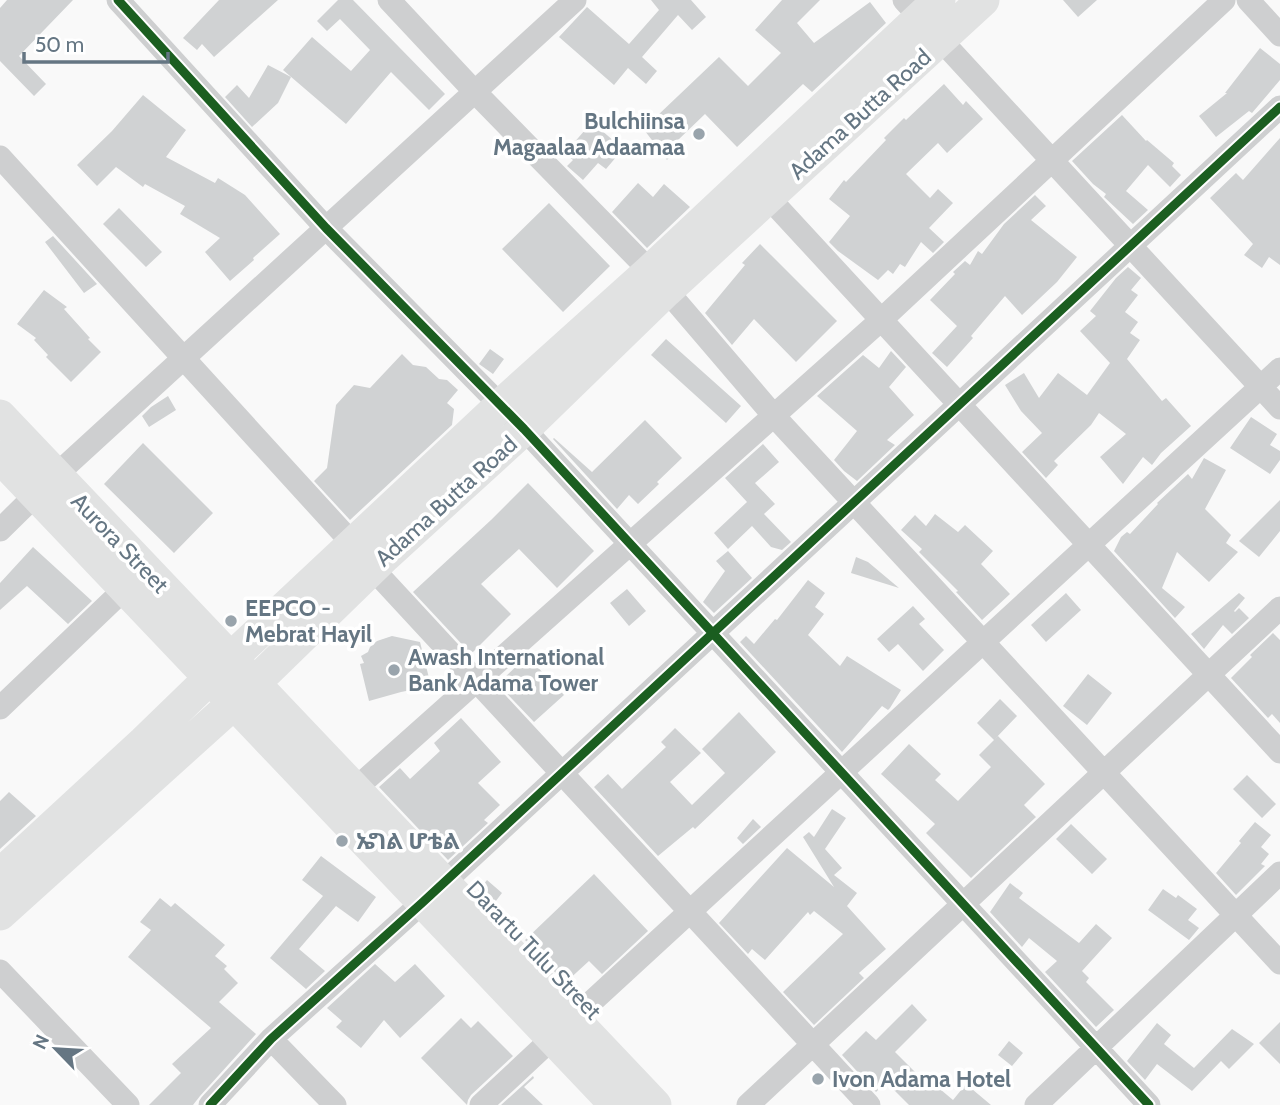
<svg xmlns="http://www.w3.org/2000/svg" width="1280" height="1105" font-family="Cabin,'Noto Sans Ethiopic',sans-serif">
	<rect width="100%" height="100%" fill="#f9f9f9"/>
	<!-- building -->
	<path fill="#d0d2d3" d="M7 0H73L19 56 46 84 34 96 0 61V8Z
		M219 0H278L214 57 202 44 197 50 183 38Z
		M338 0H353L445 94 429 110 391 72 346 124 283 70 312 37 351 71 370 50 340 19 327 31 317 21Z
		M651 0H691L706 17 692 30 678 15 642 57 657 71 646 84 628 68 614 85 559 37 587 7 629 44 659 10Z
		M782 0H820L797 23 814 43 870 2 886 23 812 92 803 84 737 147 705 114 677 141 680 143 667 160 645 131 660 119 657 116 719 57 748 86 781 53 755 30Z
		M1063 0H1097L1078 17Z
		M1260 48 1280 64V80L1252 113 1249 111 1216 137 1199 116 1227 93H1225Z
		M268 65 291 77 278 103 252 127 225 97 237 85 249 98Z
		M944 84 963 105 966 101 983 119 947 153 938 143 906 174 930 198 938 189 953 203 929 228 944 242 933 253 921 242 905 267 900 264 893 274 888 270 878 280 838 251 829 242 850 216 829 199 844 180 846 182 886 140 884 138 904 118 906 120Z
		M143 95 186 130 166 157 215 183 218 178 245 195 280 234 253 258 254 260 230 281 205 252 220 238 180 214 185 206 145 184 143 187 116 167 97 186 77 165 112 131Z
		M1122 115 1146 141 1147 140 1174 163 1172 166 1181 175 1170 187 1148 165 1126 191 1148 210 1133 224 1104 197 1106 194 1093 184 1072 161Z
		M592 122 623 149 606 169 598 163 583 180 567 166 573 160 565 153Z
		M1280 138V265L1269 257 1262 268 1244 255 1253 244 1210 198 1236 173 1243 180Z
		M638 183 653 197 664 184 690 207 647 248 612 212Z
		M1035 195 1046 206 1031 220 1077 257 1057 282 1022 315 1005 296 971 336 973 338 947 367 932 353 957 326 930 300 955 274 953 272 965 261 970 265 978 251 982 254 1004 224Z
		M549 203 610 266 563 312 502 249Z
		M119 208 162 252 146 267 103 224Z
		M53 236 97 284 84 293 45 242Z
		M760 244 837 321 796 362 754 319 732 345 705 313 745 265 742 263Z
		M1128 267 1141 278 1131 290 1138 295 1125 312 1138 322 1130 333 1140 340 1127 359 1162 401 1166 398 1191 426 1161 453 1152 465 1143 457 1123 484 1100 457 1126 434 1099 413 1091 425 1054 461 1058 465 1046 478 1022 452 1042 433 1021 411 1005 385 1024 373 1039 398 1058 373 1087 395 1110 363 1080 331 1096 316 1090 311 1116 278Z
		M44 290 67 307 64 309 90 338 88 339 101 352 71 382 46 357 48 355 34 340 36 338 17 324Z
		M666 339 741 406 726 423 651 355Z
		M490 349 504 359 493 374 479 364Z
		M891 351 906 367 889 387 914 415 887 440 895 445 857 481 844 471 834 460 857 431 817 396 863 355 879 368Z
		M402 354 413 365 426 367 439 379 447 380 458 390 447 403 454 409 452 425 350 520 314 481 327 468 336 405 354 385 370 388Z
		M168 396 176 410 149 427 142 416 151 407Z
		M1251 417 1277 434 1270 445 1280 451V460L1270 474 1230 448Z
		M645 420 682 458 657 482 659 484 638 504 629 495 617 509 553 439 554 438 592 472Z
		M143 443 213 513 174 553 104 484Z
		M763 444 779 462 755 483 775 504 764 514 791 542 782 550 771 547 752 526 728 549 714 533 747 502 725 478Z
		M1204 458 1226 470 1205 509 1231 535 1226 543 1238 552 1209 582 1177 552 1162 588 1185 607 1175 618 1114 551 1121 537 1127 532 1130 534 1158 504 1157 503 1188 474 1192 479Z
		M528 483 594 551 557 588 519 549 481 584 511 614 471 654 413 592 491 520Z
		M1280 500V531L1259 557 1239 541Z
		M935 514 958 532 965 525 993 551 981 564 1010 594 982 620 956 592 958 591 919 552 922 549 901 530 915 515 926 526Z
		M33 547 92 601 68 624 27 586 0 610V583Z
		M728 551 752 578 714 613 703 602 725 571 716 561Z
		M856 557 868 562 899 588 851 573Z
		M808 580 825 593 815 607 824 614 808 635 840 666 847 656 901 690 890 708 888 710 882 706 842 752 740 642 746 636 754 644 775 619 777 620Z
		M627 589 646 611 629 626 610 603Z
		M1066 593 1081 610 1046 642 1031 625Z
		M1239 593 1245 598 1234 611 1235 612 1239 608 1249 618 1232 634 1223 625 1204 649 1191 634Z
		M913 606 925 619 919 624 944 650 923 671 898 644 889 652 877 639Z
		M1273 633 1280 640V723L1272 714 1268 718 1231 678 1252 657 1250 655Z
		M392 636 420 642 431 686 401 692 369 701 360 664 364 663 361 656 368 652 370 647 377 641Z
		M527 656 564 695 534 722 496 682 498 680 500 682Z
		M1088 674 1112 693 1087 725 1063 706Z
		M1000 699 1017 716 994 740 977 723Z
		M739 712 776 752 695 829 693 827 658 856 594 787 608 774 622 789 666 747 661 742 675 728 701 753 670 782 692 805 725 773 702 749Z
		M461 718 501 762 478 783 500 805 484 820 488 823 448 860 379 787 400 768 410 779 440 751 434 743Z
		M998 736 1045 784 1024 805 1036 817 971 878 926 833 935 824 881 774 909 744 941 774 935 780 958 801 991 767 979 755Z
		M1247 775 1276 804 1262 818 1233 789Z
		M9 792 36 816 0 849V801Z
		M832 809 846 818 825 849 842 868 834 875 857 893 847 906 886 949 859 973 864 978 814 1025 783 992 843 934 814 911 810 915 808 912 765 960 752 949 748 954 719 923 787 848 834 887 803 837 809 832 814 837Z
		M753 819 761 827 743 844 737 838Z
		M1255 822 1271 835 1261 847 1269 854 1261 864 1265 866 1236 895 1216 873 1241 843 1239 841Z
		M1071 824 1107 859 1092 874 1056 839Z
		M321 856 376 897 358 922 336 906 299 949 325 971 306 989 270 958 323 896 302 880Z
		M594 874 648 931 602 974 589 961 565 983 525 940Z
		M487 880 502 893 492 906 478 891Z
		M1010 883 1023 893 1019 898 1079 943 1096 924 1112 938 1082 971 1089 978 1086 982 1114 1010 1096 1027 1045 972 1057 961 1029 938 1022 947 990 912Z
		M1163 889 1176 898 1178 895 1197 909 1188 920 1199 928 1189 940 1148 910Z
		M160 898 171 907 175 903 225 945 215 956 227 966 224 969 238 983 219 1002 256 1034 200 1096 193 1105H149L181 1073 172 1064 211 1028 128 957 151 930 140 922Z
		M375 964 395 982 415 964 445 996 400 1038 384 1020 361 1048 336 1027 342 1021 327 1008Z
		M912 1004 927 1020 895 1052 931 1088 934 1084 953 1100 966 1084 991 1105H909L886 1082 876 1092 842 1055 866 1031 876 1040Z
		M461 1018 471 1028 478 1021 513 1056 471 1095 468 1100 467 1105 421 1058Z
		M1280 1022V1064L1259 1043Z
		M1157 1023 1171 1035 1164 1044 1194 1068 1232 1029 1254 1044 1229 1069 1221 1061 1192 1091 1157 1064 1145 1080 1127 1061Z
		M1009 1041 1023 1053 1012 1066 998 1055Z
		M533 1076 534 1078 524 1087 543 1105H501Z"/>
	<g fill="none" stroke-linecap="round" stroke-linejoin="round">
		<!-- street -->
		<path stroke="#cecfd0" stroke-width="23" d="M118 0 326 228 524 429 1149 1105
			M389 0 475 92 650 271 774 416 1280 963
			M904 0 1280 408
			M1248 0 1280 35
			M0 157 353 544
			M768 197 1280 752
			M0 530 56 475 575 0
			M372 568 869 1105
			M0 708 134 580
			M345 798 881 320 1224 0
			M0 971 128 1105
			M271 1039 335 1105
			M210 1105 271 1039 423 902 1280 107
			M481 1105 573 1019 1280 369
			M748 1105 1280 608
			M1036 1105 1280 873"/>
		<!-- secondary -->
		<path stroke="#e1e2e2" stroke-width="33" d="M0 416 655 1105
			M0 457 616 1105
			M0 875 144 742 210 678 500 406 650 271 939 0
			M0 914 234 703 385 556 524 429 666 291 983 0"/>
		<defs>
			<path id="cycleway" d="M118 0 326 228 524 429 1149 1105
				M210 1105 271 1039 423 902 1280 107"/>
		</defs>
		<!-- cycleway casing -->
		<use href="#cycleway" stroke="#fff" stroke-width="13"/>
		<!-- cycleway -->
		<use href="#cycleway" stroke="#1b5e20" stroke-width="9"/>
	</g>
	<!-- markers -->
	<g fill="#99a4ac" stroke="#fff" stroke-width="2.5">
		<circle cx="699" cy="134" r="7"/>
		<circle cx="231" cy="621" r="7"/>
		<circle cx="394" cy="670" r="7"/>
		<circle cx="342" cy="841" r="7"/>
		<circle cx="818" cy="1079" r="7"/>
	</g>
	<g text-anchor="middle" stroke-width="7" stroke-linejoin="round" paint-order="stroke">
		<!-- street labels -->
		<g font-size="23" fill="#657683" stroke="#fff">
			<text transform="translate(860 114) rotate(-42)" y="8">Adama Butta Road</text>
			<text transform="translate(446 501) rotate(-42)" y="8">Adama Butta Road</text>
			<text transform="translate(120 543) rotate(46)" y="8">Aurora Street</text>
			<text transform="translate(534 950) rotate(46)" y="8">Darartu Tulu Street</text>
		</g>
		<!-- poi labels -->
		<g font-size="23" font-weight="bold" fill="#657683" stroke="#fff" text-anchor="start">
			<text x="685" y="129" text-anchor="end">Bulchiinsa<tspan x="685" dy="26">Magaalaa Adaamaa</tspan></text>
			<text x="245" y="616">EEPCO -<tspan x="245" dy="26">Mebrat Hayil</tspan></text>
			<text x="408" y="665">Awash International<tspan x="408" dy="26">Bank Adama Tower</tspan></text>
			<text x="356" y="849">ኤግል ሆቴል</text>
			<text x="832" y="1087">Ivon Adama Hotel</text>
		</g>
	</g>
	<!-- north arrow -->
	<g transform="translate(56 1049) rotate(295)" stroke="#ffffff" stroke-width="5" paint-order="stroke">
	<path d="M0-5L12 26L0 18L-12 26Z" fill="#657683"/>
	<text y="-10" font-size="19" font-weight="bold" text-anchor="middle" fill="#657683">N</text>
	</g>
	<!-- scale -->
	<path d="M24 52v10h144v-10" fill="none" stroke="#657683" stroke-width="3.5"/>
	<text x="35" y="52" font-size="21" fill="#657683" stroke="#ffffff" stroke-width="5" paint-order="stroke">50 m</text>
</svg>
